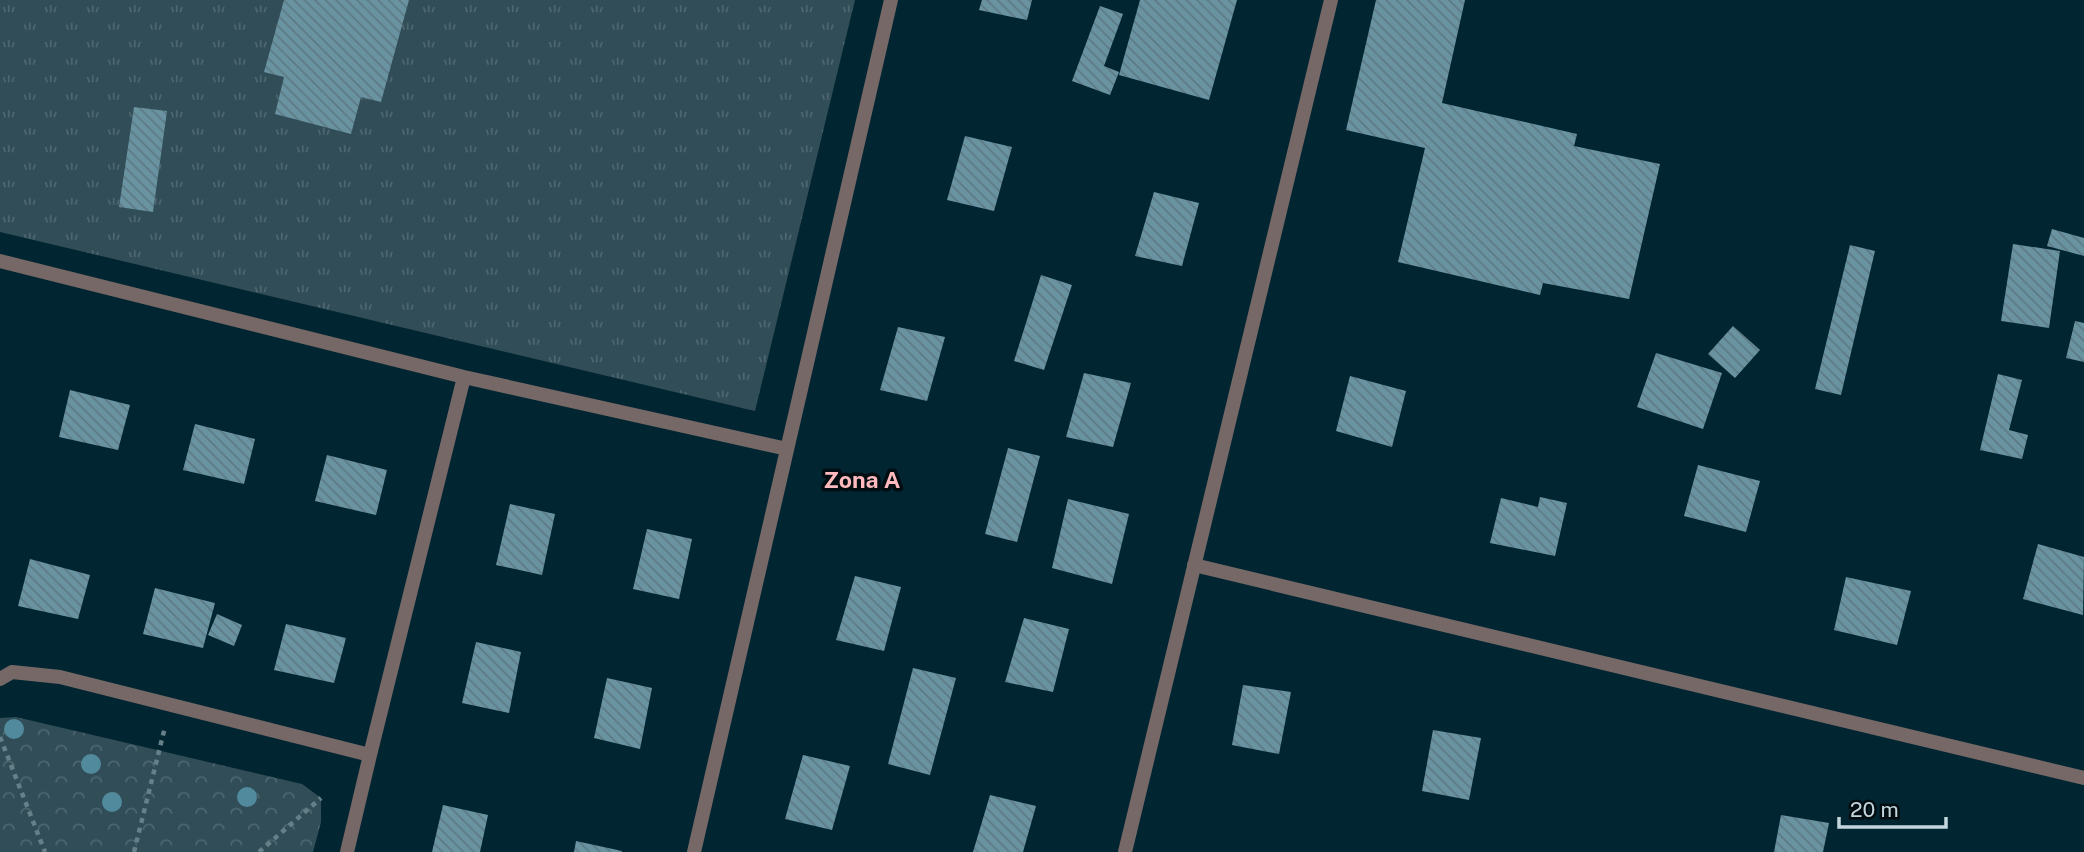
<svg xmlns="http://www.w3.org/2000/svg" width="2084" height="852" font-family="'Public Sans',sans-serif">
	<defs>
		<pattern id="grass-tufts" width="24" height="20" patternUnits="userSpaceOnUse" patternTransform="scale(1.75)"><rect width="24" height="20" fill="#314d57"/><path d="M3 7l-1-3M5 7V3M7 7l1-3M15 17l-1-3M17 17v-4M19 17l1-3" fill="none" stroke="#4d666f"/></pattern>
		<pattern id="park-crowns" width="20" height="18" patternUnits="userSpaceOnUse" patternTransform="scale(1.75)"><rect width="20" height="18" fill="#314d57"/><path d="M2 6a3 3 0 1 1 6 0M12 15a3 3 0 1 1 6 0" fill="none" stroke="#4d666f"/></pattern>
		<pattern id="building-back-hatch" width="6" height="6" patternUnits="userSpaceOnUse" patternTransform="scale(1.75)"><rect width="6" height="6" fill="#6a93a1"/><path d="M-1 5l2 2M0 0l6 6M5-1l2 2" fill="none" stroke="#5c7a84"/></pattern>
	</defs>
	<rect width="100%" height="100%" fill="#022631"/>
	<!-- grass -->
	<path fill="url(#grass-tufts)" d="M0 0H855L755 411 0 232Z"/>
	<!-- park -->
	<path fill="url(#park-crowns)" d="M16 717 302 784 321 798V822L313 852H0V718Z"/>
	<!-- building -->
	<path fill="url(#building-back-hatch)" d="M284 0H409L381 102 361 97 351 134 275 114 284 77 264 72Z
		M982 0H1032L1027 20 979 10Z
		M1140 0H1237L1209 100 1119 75Z
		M1376 0H1465L1442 103 1577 134 1574 146 1660 164 1629 299 1543 283 1540 295 1398 262 1425 148 1346 130Z
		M1100 6 1123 14 1104 66 1119 72 1110 95 1072 81Z
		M134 107 167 111 153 212 119 207Z
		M965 136 1012 147 994 211 947 200Z
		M1154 192 1199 203 1182 266 1135 256Z
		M2052 229 2084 238V256L2047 246Z
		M2013 244 2060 251 2049 328 2001 321Z
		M1850 245 1875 251 1841 395 1815 389Z
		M1041 275 1072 285 1044 370 1014 361Z
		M2075 321 2084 323V362L2066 358Z
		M1733 326 1760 350 1735 378 1708 354Z
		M898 327 945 337 927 401 880 390Z
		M1656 353 1722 373 1703 429 1637 407Z
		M1084 373 1131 383 1113 447 1066 437Z
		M1998 374 2022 380 2009 430 2028 435 2022 459 1980 450Z
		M1350 376 1406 391 1392 447 1336 431Z
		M70 390 130 405 118 450 59 437Z
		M195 424 255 439 244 484 183 470Z
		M1008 448 1040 456 1017 542 985 534Z
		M327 455 387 470 376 515 315 501Z
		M1698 465 1760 481 1746 532 1684 516Z
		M1540 497 1567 503 1555 556 1490 543 1501 498 1538 507Z
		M1068 499 1129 514 1112 584 1052 568Z
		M510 504 555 514 542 575 496 565Z
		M647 529 692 539 679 599 633 589Z
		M2038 544 2084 557 2083 615 2023 599Z
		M30 559 90 575 78 619 18 606Z
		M855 576 901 587 884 651 836 640Z
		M1846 577 1911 591 1897 645 1834 630Z
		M155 588 215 603 203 648 143 634Z
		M217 614 242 625 234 646 208 635Z
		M1024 618 1069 629 1053 692 1005 682Z
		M286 624 346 638 334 683 274 670Z
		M476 642 521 652 509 713 462 703Z
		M913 668 956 678 930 775 888 764Z
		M607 678 652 688 640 749 594 738Z
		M1243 685 1291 692 1279 754 1232 745Z
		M1433 730 1481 738 1469 800 1422 791Z
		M803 755 850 766 832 830 785 819Z
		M990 795 1036 806 1023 852H973Z
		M443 805 488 815 480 852H432Z
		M1781 815 1829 823 1823 852H1774Z
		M576 841 622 851V852H574Z"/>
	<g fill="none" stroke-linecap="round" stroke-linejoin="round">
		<!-- path -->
		<path stroke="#658089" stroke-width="4.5" stroke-dasharray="5 5" stroke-linecap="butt" d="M0 737 45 852
			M134 852 165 727
			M259 852 321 798"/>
		<!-- street -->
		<path stroke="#776868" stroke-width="14" d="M0 261 464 377 787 449
			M1194 565 2084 778
			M0 679 12 672 60 677 370 755 464 377
			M347 852 370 755
			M694 852 891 0
			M1125 852 1331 0"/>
	</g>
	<!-- trees -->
	<g fill="#528a9d">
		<circle cx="14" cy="729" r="10"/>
		<circle cx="91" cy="764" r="10"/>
		<circle cx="247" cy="797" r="10"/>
		<circle cx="112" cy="802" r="10"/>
	</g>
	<g text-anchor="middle" stroke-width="7" stroke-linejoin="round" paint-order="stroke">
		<!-- neighbourhood labels -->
		<g font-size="23" font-weight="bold" fill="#ffbabd" stroke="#020d12">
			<text x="862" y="488">Zona A</text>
		</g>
	</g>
	<!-- scale -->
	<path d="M1839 817v10h107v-10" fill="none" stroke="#c4d6dd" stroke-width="3.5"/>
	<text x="1850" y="817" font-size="21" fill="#c4d6dd" stroke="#020d12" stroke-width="5" paint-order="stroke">20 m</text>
</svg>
